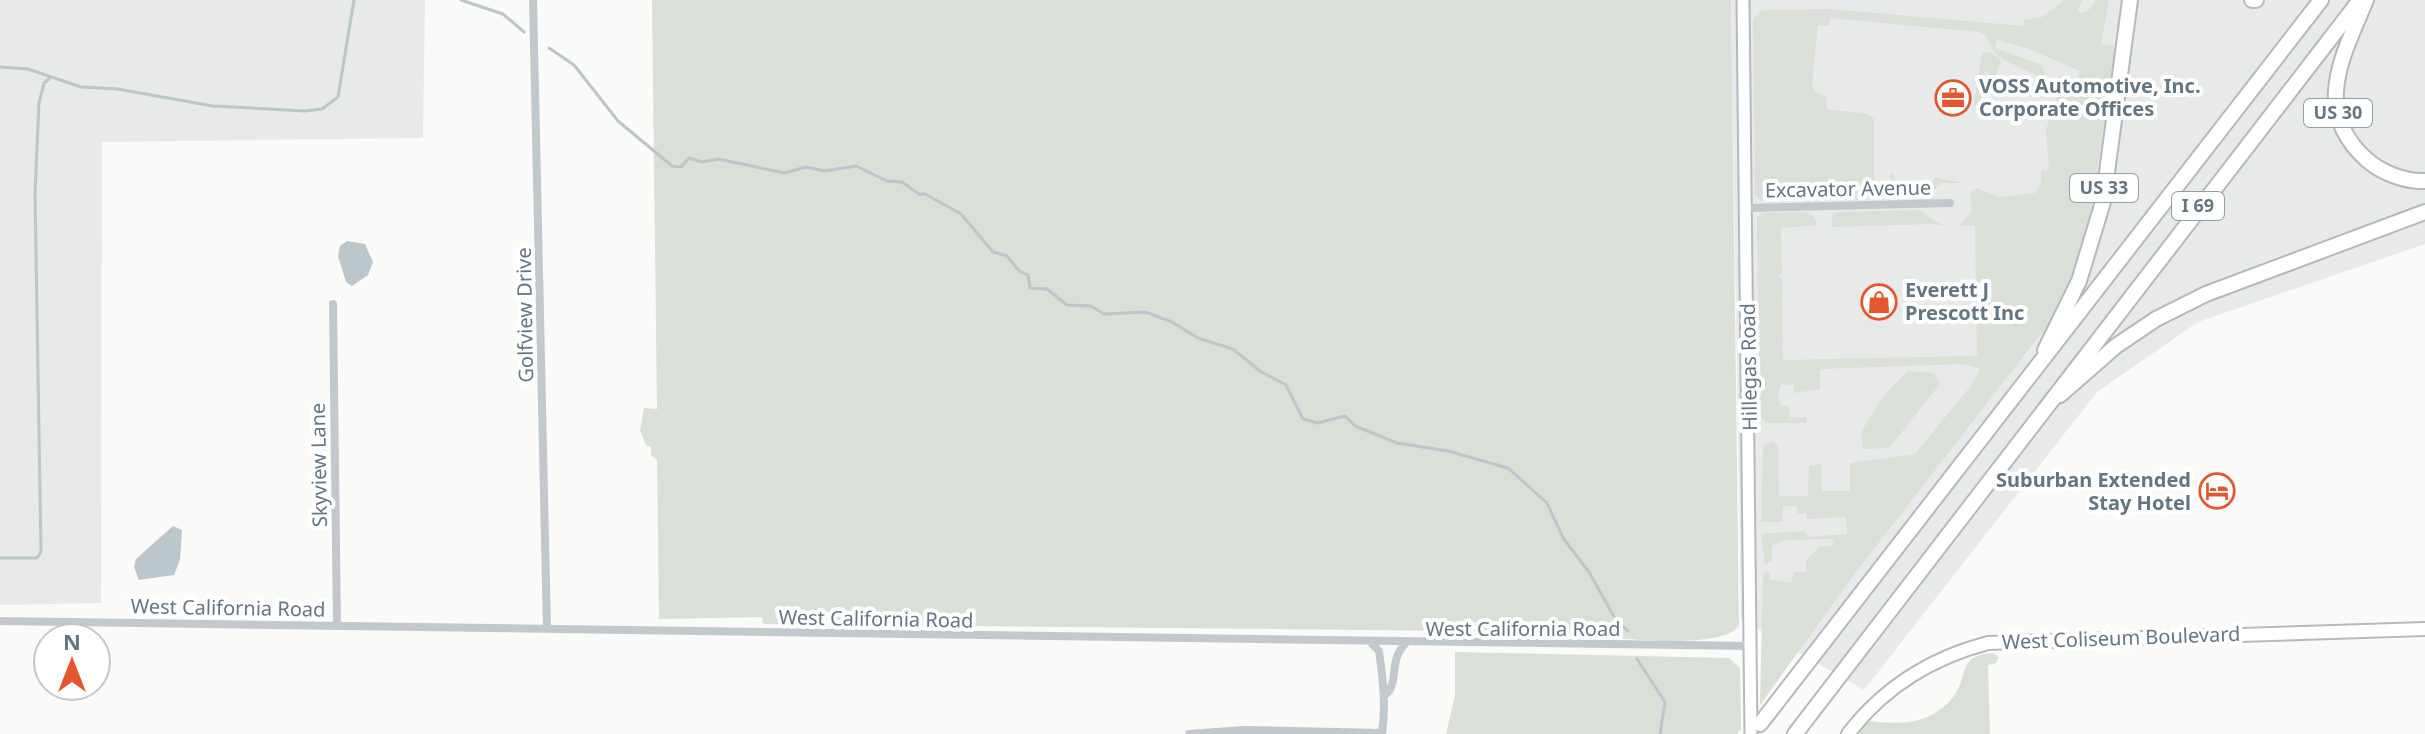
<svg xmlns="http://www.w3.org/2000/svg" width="2425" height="734" font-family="'Noto Sans',sans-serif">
	<rect width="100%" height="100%" fill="#fafaf8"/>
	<!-- built -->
	<path fill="#e8e9e9" d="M0 0H425L423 138 102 142 101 603 0 605Z
		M1731 0H2425V244L2198 322 2097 392 1864 690 1741 619Z"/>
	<!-- green -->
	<path fill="#dadfd7" d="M652 0H1731L1739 626C1718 653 1597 636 1563 632L763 624 762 617 659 619 657 460 651 455V447L646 445 640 430 644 408 657 409Z
		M2064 0H2082L2077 12C2087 15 2091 8 2096 0H2109L2101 44 2115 46 2090 220 2077 266 2050 322 1856 572 1760 705 1763 573 1769 572 1770 579 1791 583 1794 572H1806V560L1820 546H1833V539L1784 540 1772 546V560L1765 565 1761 534 1805 531 1808 537 1847 534 1846 517 1807 519 1806 512 1797 515V506H1783L1782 522H1761L1763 447 1771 441 1778 444 1779 496H1808L1809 466 1821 464 1822 491H1850V463L1915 454 1974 382 1980 368 1962 364 1820 369V389L1794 393V385L1781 384 1778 395 1781 406H1789L1790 418 1806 417 1807 423H1766L1760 416 1757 218 1763 213 1806 212 1812 215 1818 225 1781 228 1782 273 1778 278 1782 279 1783 360 1977 356 1975 226H1960L1972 210 1970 193 1976 188 2000 197 2035 193 2041 184V171L2049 169 2046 130 2060 87 2053 82 2062 75 2077 79 2080 71 2026 48 1997 40 1995 48 2042 65 2045 75 2040 78C2029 70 2013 66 2000 57 1989 50 1992 37 1979 32L1831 18 1829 26 1818 25 1812 85 1816 93 1826 97 1827 109 1868 114 1874 119V194L1864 199 1762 201 1755 195 1753 19 1762 10 1830 9 2023 26 2024 20 2042 17Z
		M1982 52 1992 53 2001 61 1991 89 1992 76 1988 77V71L1984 72 1986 78 1981 77 1982 81 1987 79 1988 88 1981 97V106L1974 105Z
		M1894 173V180L1931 185 1935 177 1962 183H1942L1924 198H1902L1891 191 1890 174Z
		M1919 210 1943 226 1932 224 1831 227 1832 217 1838 212Z
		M1908 371 1934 373 1940 384 1889 448 1863 449 1861 432 1886 393Z
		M1455 652 1729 658 1740 668 1741 729 1737 734H1446L1455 696Z
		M1993 653 1999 657 1996 663 1988 665 1990 734H1858L1869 721C1900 725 1932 725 1954 696 1969 676 1957 655 1993 653Z"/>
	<!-- water -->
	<path fill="#bbc7cb" d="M347 241 365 244 373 262 368 275 352 286 346 282 338 256 340 246Z
		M173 526 182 530 180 560 174 575 139 580 134 567 136 559Z"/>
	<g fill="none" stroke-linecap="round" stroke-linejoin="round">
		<!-- stream -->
		<path stroke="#bbc7cb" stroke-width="3" d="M461 0 503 14 524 32
			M549 48 574 65 618 121 672 166 681 167 689 158 701 162 719 159 784 173 806 167 825 171 856 166 887 181 902 182 919 194H925L961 214 993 252 1007 256 1019 271 1028 275 1030 288 1047 289 1067 305 1091 306 1104 314 1145 312 1172 322 1198 338 1233 349 1260 371 1286 385 1303 419 1318 423 1345 416 1355 426 1397 443 1448 451 1508 468 1547 503 1563 538 1589 572 1616 620 1628 631
			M0 67 28 69 81 87 117 89 213 106 305 111 322 109 338 97 354 0
			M0 558H37L41 552 35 193 39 103 44 83 50 78
			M1637 659 1665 702 1660 734"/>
		<defs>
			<path id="secondary" d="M1743 0 1751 734"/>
			<path id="primary" d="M1848 734C1884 687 1931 658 1988 643L2425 629"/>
			<path id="motorway" d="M2252 0H2256
				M2366 0C2343 56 2311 110 2367 160 2382 173 2406 182 2425 181
				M2045 350 2079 281 2103 202 2130 0
				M2060 395 2116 346 2156 319 2206 294 2425 212
				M1760 724 2321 0
				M1795 734 2360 0"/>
		</defs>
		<!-- secondary casing -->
		<use href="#secondary" stroke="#b3babf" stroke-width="15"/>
		<!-- primary casing -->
		<use href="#primary" stroke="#b5babe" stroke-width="16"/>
		<!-- motorway casing -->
		<use href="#motorway" stroke="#b4b9bd" stroke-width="18"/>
		<!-- minor -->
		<path stroke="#c3c8cc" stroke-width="8" d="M533 0 547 629
			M1746 208 1950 203
			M333 304 337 626
			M0 621 1751 646
			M1372 644 1379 651C1383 679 1386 706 1382 734
			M1385 695C1400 683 1388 661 1405 644
			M1189 734 1244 730 1382 733"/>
		<!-- secondary -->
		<use href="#secondary" stroke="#fff" stroke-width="11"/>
		<!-- primary -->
		<use href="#primary" stroke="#fff" stroke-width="12"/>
		<!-- motorway -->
		<use href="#motorway" stroke="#fff" stroke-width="14"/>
	</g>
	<!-- icons -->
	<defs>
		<symbol id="office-ring" viewBox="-11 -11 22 22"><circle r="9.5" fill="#fff" stroke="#e4572e" stroke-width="1.5"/><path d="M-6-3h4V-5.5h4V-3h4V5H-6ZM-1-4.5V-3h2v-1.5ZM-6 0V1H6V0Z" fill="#e4572e"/></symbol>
		<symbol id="shop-ring" viewBox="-11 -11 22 22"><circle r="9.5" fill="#fff" stroke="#e4572e" stroke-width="1.5"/><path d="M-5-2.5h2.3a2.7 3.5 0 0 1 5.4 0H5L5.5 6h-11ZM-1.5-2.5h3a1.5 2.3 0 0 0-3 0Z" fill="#e4572e"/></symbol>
		<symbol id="hotel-ring" viewBox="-11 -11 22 22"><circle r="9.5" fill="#fff" stroke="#e4572e" stroke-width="1.5"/><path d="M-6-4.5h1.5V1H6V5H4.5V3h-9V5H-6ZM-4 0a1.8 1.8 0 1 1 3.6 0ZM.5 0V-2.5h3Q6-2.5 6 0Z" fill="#e4572e"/></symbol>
	</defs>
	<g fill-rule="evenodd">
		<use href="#office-ring" x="1933" y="78" width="40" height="40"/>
		<use href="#shop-ring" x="1859" y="282" width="40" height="40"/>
		<use href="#hotel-ring" x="2197" y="471" width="40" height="40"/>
	</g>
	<g text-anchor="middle" stroke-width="8" stroke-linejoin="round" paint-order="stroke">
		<!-- shield labels -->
		<g fill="#fff" stroke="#939fa8" stroke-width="2">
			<rect x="2304" y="99" width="68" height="28" rx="6"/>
			<rect x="2070" y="174" width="68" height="28" rx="6"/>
			<rect x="2172" y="192" width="52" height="28" rx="6"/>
		</g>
		<g font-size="18" font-weight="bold" fill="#657683">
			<text x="2338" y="119">US 30</text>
			<text x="2104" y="194">US 33</text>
			<text x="2198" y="212">I 69</text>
		</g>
		<!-- poi labels -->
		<g font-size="20" font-weight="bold" fill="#657683" stroke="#fff" text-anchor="start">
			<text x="1979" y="93">VOSS Automotive, Inc.<tspan x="1979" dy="23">Corporate Offices</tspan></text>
			<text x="1905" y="297">Everett J<tspan x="1905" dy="23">Prescott Inc</tspan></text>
			<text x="2191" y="487" text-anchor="end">Suburban Extended<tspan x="2191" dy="23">Stay Hotel</tspan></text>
		</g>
		<!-- street labels -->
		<g font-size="20" fill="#657683" stroke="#fff">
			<text transform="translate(1848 189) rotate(-1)" y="7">Excavator Avenue</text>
			<text transform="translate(525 315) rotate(-91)" y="7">Golfview Drive</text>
			<text transform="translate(1749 367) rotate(-91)" y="7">Hillegas Road</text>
			<text transform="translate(319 465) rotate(-91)" y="7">Skyview Lane</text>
			<text transform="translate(228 608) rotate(1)" y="7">West California Road</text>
			<text transform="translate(876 619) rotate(1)" y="7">West California Road</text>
			<text x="1523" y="636">West California Road</text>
			<text transform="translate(2121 638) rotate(-2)" y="7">West Coliseum Boulevard</text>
		</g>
	</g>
	<!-- north arrow -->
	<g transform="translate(72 662)"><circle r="38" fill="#ffffff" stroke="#c1c8cd" stroke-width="2"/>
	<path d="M0-6L14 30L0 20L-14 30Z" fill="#e4572e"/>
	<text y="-12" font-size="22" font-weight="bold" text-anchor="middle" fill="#657683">N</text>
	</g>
</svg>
